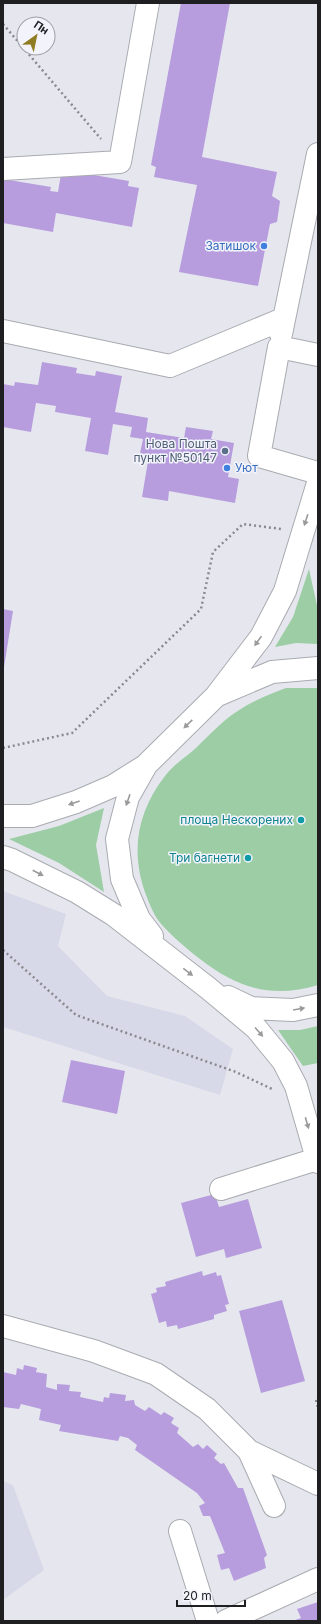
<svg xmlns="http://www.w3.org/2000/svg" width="321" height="1624" font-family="Inter,sans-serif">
	<rect width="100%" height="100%" fill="#e6e7ee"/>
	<!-- built -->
	<path fill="#d7d9e8" d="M3 891 66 914 58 946 107 996 185 1016 233 1049 220 1095 3 1027Z
		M3 1481 13 1485 44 1570 3 1600Z"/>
	<!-- green -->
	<path fill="#9ccda5" d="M309 569 318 610V644L296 643 275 647 293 617Z
		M286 688H318V985C272 999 237 988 200 959 187 949 173 937 162 925 154 916 150 905 146 895 130 852 137 812 165 776 173 765 186 757 197 747 205 739 214 730 223 722 241 706 264 696 286 688Z
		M104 808 96 845 104 892 59 863 9 839 59 826Z
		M318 1026V1063L303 1066 278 1030H300Z"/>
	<!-- building -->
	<path fill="#b79ddd" d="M181 3H230L202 157 277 172 272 196 280 201 277 222 270 224 258 286 179 272 197 185 154 177 156 167 151 165Z
		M70 171 129 181 128 186 139 188 132 227 56 213 53 232 3 223V179L51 187 50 191 58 192 61 174Z
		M42 362 77 368 76 373 95 376 96 371 122 376 115 412 148 418 146 432 184 438 186 427 213 431 211 439 234 443 228 477 239 479 235 503 169 491 168 501 142 497 149 455 140 453 143 439 130 437 132 427 113 424 108 455 85 451 91 418 55 412 56 406 36 403 31 432 3 427V384L14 386 15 382 38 385Z
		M3 609 13 611 4 667 3 666Z
		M71 1060 125 1071 117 1114 62 1102Z
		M215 1194 219 1207 248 1199 262 1248 226 1258 224 1249 196 1257 181 1203Z
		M202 1271 203 1276 216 1272 217 1276 221 1275 229 1304 225 1305 227 1311 214 1315V1319L178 1329 177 1325 167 1327 166 1321 159 1323 151 1294 157 1292 156 1288 166 1286 165 1282Z
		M282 1300 305 1381 261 1393 239 1311Z
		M24 1365 37 1368 36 1372 47 1374 46 1387 57 1390V1384L70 1385 69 1391 81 1392 80 1397 103 1402 104 1397 109 1398 110 1393 126 1395 125 1401 134 1400 135 1405 145 1411 149 1407 161 1415 164 1412 174 1418 171 1423 179 1428 177 1433 193 1447 198 1444 203 1449 207 1445 217 1454 214 1458 221 1464 224 1463 238 1488H243L267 1555 264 1558 266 1568 234 1581 229 1568 221 1570 217 1555 225 1553 210 1516H203L199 1506 205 1503 197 1493 135 1450 137 1445 128 1438 120 1436 118 1441 59 1431 61 1425 39 1420 41 1409 21 1404 19 1409 3 1407V1372L16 1375 17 1368 23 1370Z
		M318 1602V1621H292L301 1618 297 1609Z"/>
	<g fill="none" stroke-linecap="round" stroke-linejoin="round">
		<defs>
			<path id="minor" d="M3 169 120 162 148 3
				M3 331 170 366 283 319
				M281 334 318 154
				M318 355 279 347 259 456 318 473
				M218 695 272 672 318 668
				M145 767 128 797 117 839 122 879 139 919 152 936
				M3 816H32L76 802 113 786 145 766 216 696 261 637 285 591 318 483
				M3 857 12 860 77 892 114 915 208 988 256 1028 283 1061 296 1086 318 1162
				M228 997 251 1008 293 1010 318 1005
				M221 1189 317 1159
				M3 1326 94 1351 156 1374 207 1409 249 1451 274 1506
				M249 1451 318 1484
				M180 1531 208 1621
				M226 1621 318 1579"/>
		</defs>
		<!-- minor casing -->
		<use href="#minor" stroke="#a9abb1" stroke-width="24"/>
		<!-- path -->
		<path stroke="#89898e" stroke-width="2.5" stroke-dasharray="2 3" stroke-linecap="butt" d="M3 24 101 139
			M3 748 72 733 201 609 213 552 243 524 281 529
			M3 950 76 1015 236 1072 272 1089
			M316 1400 318 1408"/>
		<!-- minor -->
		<use href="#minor" stroke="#fff" stroke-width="22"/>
	</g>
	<!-- one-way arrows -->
	<defs><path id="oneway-solid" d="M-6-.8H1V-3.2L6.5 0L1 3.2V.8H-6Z"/></defs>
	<g fill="#9a9a9c">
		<use href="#oneway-solid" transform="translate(306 520) rotate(108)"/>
		<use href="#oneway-solid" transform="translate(258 641) rotate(125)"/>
		<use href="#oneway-solid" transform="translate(188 724) rotate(136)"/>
		<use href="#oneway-solid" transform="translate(128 800) rotate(109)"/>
		<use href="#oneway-solid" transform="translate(74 803) rotate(161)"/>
		<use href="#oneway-solid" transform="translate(38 873) rotate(27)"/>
		<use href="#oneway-solid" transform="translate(188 972) rotate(38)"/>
		<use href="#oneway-solid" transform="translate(299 1009) rotate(-10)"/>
		<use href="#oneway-solid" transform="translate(259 1032) rotate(49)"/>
		<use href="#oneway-solid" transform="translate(307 1123) rotate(74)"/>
	</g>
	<!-- markers -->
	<g fill="#3f7fe0" stroke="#f3f4fb" stroke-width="1.5">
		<circle cx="264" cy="246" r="4"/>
		<circle cx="227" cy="468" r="4"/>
	</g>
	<circle fill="#5c6f8a" stroke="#f3f4fb" stroke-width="1.5" cx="225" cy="451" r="4"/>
	<g fill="#0f9aa8" stroke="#f3f4fb" stroke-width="1.5">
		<circle cx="301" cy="820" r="4"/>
		<circle cx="248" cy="858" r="4"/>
	</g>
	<g text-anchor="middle" stroke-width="3" stroke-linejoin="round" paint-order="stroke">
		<!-- shop labels -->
		<g font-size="12" fill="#366cbe" stroke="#f3f4fb" text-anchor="end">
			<text x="256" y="250">Затишок</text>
			<text x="235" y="472" text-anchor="start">Уют</text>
		</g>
		<!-- service labels -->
		<g font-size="12" fill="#4e5e75" stroke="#f3f4fb" text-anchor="end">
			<text x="217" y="448">Нова Пошта<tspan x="217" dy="14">пункт №50147</tspan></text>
		</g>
		<!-- culture labels -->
		<g font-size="12" fill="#0d838f" stroke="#f3f4fb" text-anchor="end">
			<text x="293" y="824">площа Нескорених</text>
			<text x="240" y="862">Три багнети</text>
		</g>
	</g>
	<!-- border -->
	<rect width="321" height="1624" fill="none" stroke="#1f1f22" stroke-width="8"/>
	<!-- north arrow -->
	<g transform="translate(36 36) rotate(33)"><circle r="19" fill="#f3f4fb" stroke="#9e9fa4"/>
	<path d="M0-3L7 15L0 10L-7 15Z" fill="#907c22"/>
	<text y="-6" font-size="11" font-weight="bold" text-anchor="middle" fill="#1f1f22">Пн</text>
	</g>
	<!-- scale -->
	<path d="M177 1600v6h68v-6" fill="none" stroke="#1f1f22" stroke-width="2"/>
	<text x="183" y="1600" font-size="12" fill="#1f1f22" stroke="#f3f4fb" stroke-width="3" paint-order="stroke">20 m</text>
</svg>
